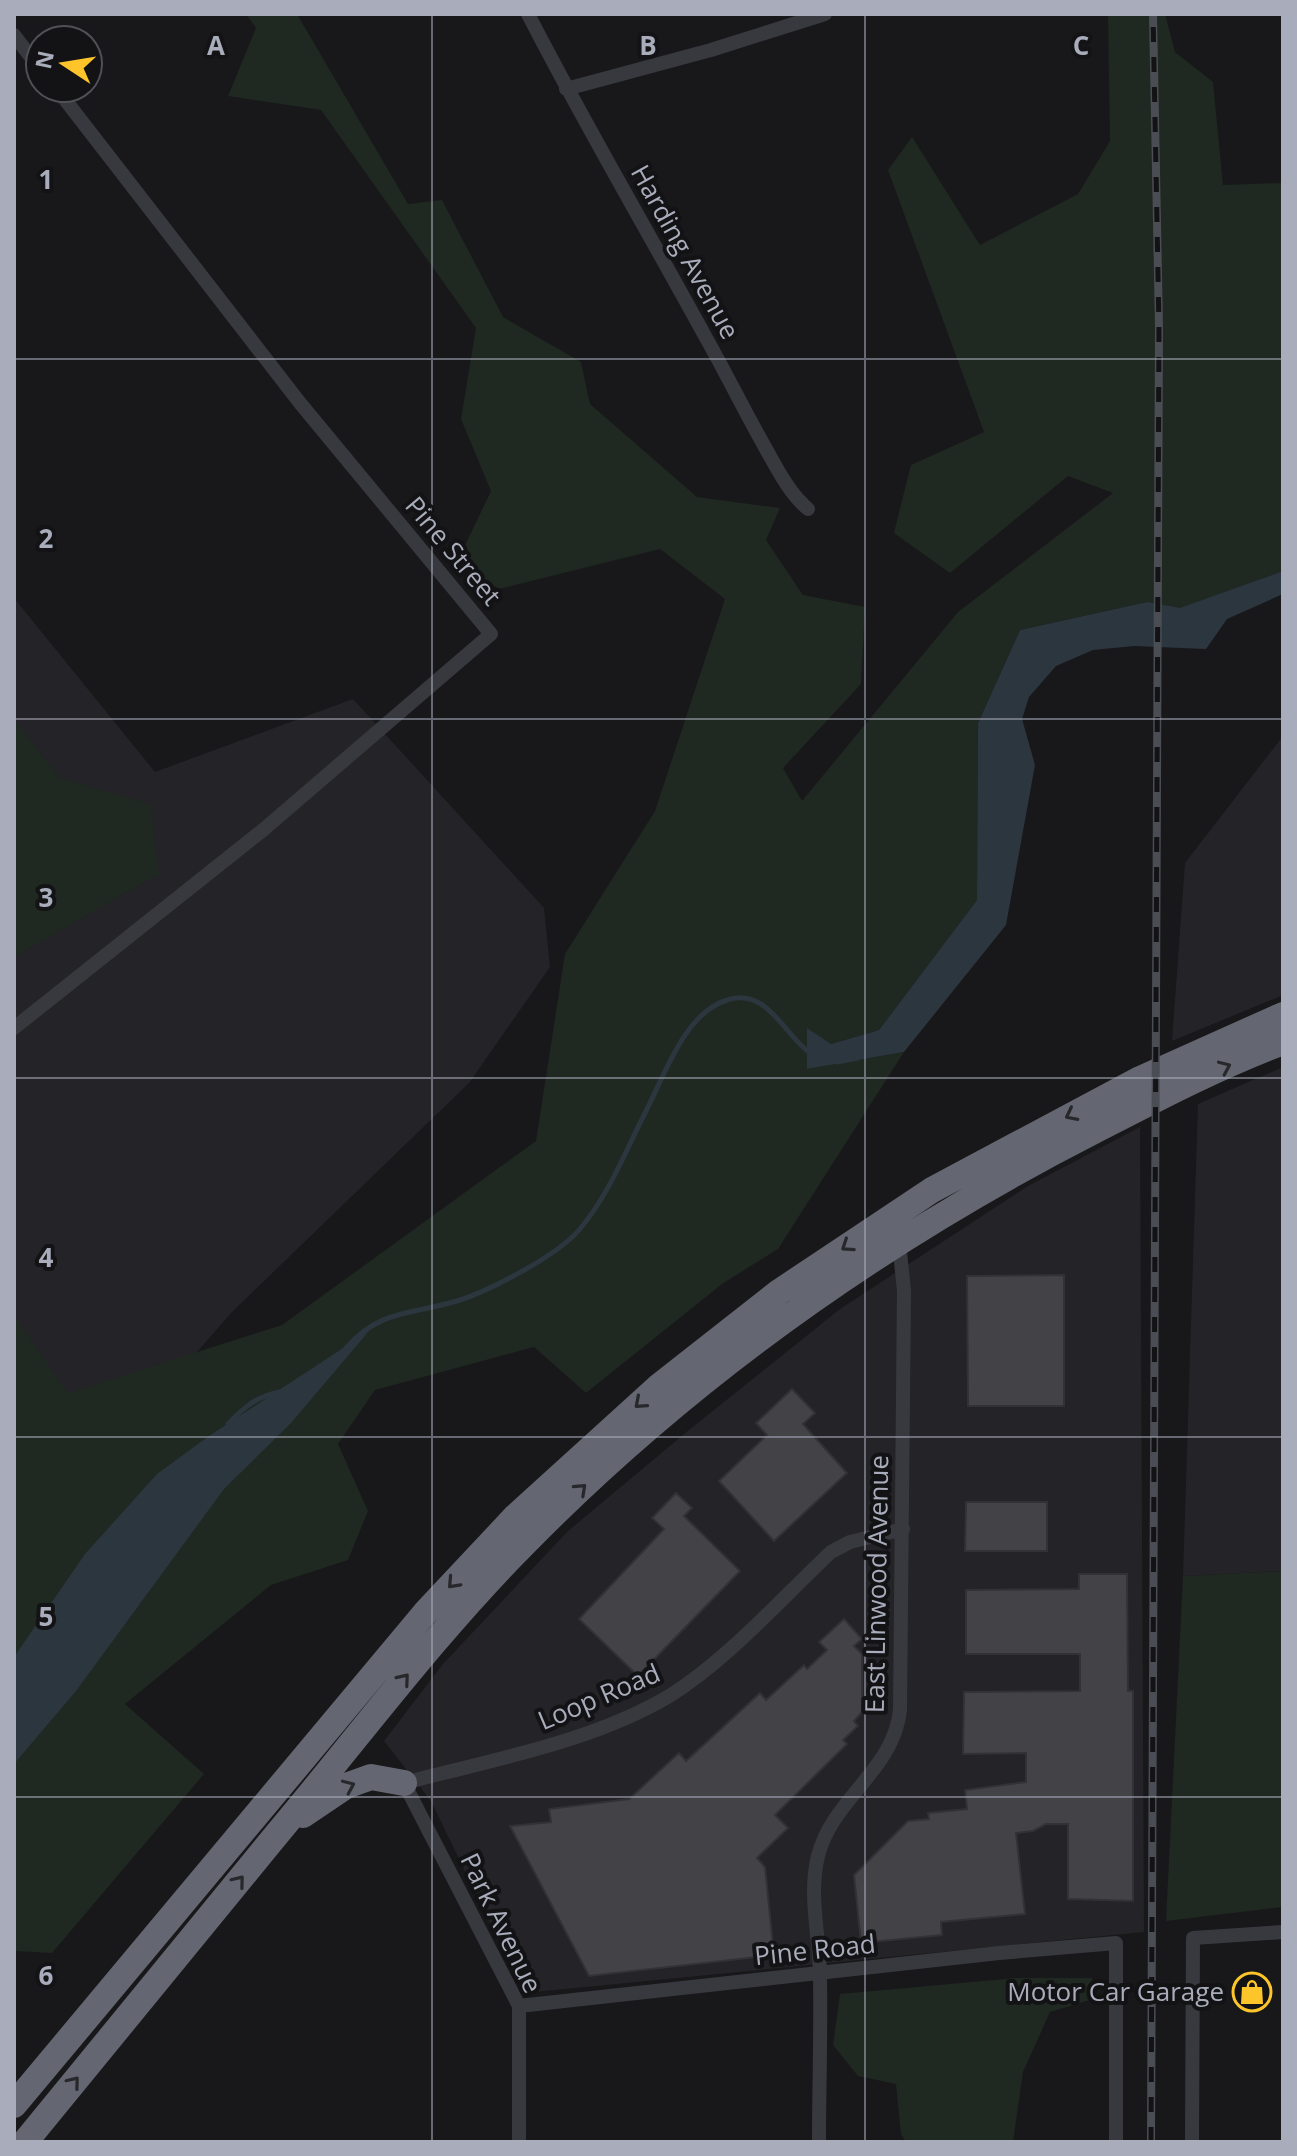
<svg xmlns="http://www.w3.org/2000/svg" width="1297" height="2156" font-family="'Open Sans',sans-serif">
	<rect width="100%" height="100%" fill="#18181a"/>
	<!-- built -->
	<path fill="#242327" d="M14 598 155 772 353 699 544 908 550 967 469 1083 233 1311 116 1444 14 1600Z
		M1283 736V995L1172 1041 1185 863Z
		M1283 1067V1571L1183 1576 1198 1104Z
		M1140 1127 1144 1932 524 1993 431 1801 384 1741 443 1664 568 1531 689 1430 840 1309 1028 1186Z"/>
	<!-- green -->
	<path fill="#1f2821" d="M246 14H297L408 204 442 200 503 317 581 362 590 404 697 497 780 508 766 540 803 595 865 607 861 684 783 768 802 801 958 612 1113 493 1068 476 950 573 894 533 911 465 984 432 888 170 912 137 980 245 1078 194 1110 141 1108 14H1165L1175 52 1213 82 1223 185 1283 183V571L1180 609 1147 602 1020 630 978 723 977 900 879 1030 831 1044 807 1029V1069L904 1052 778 1249 722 1284 586 1393 534 1347 375 1390 338 1444 368 1511 348 1560 271 1585 125 1704 204 1774 52 1953 14 1951V1316L68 1393 282 1325 536 1141 565 954 655 811 725 599 660 549 499 589 458 560 491 491 461 419 476 328 321 110 228 96 256 28Z
		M14 719 60 778 150 804 159 874 14 957Z
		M1283 1571V1907L1166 1921 1183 1576Z
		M1016 1978H1092L1093 1999 1050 2012 1023 2072 1013 2142H906L901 2134 896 2084 858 2076 833 2045 840 1994Z"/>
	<!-- water -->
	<path fill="#2c363f" d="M1283 571V594L1227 619 1206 649 1134 646 1093 650 1056 666 1029 697 1022 719 1035 765 1006 925 904 1052 807 1069V1028L831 1044 879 1030 977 900 978 723 1020 630 1147 602 1180 608Z
		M369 1331 291 1423 224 1489 76 1691 14 1764V1657L85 1554 157 1474 209 1436Z"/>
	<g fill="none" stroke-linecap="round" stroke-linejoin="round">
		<!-- stream -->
		<path stroke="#2c363f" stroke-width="5" d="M837 1062 858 1058
			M346 1348C381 1308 413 1315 460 1300 491 1290 558 1255 579 1230 609 1195 626 1150 647 1109 665 1074 685 1013 727 1000 768 986 785 1038 813 1055
			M228 1424C244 1407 256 1397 279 1392"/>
	</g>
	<!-- building -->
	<path fill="#424247" stroke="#323136" stroke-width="2" d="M1064 1275V1406H968L967 1276Z
		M792 1389 815 1413 803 1424 847 1473 774 1541 719 1481 767 1435 756 1423Z
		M676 1493 692 1508 684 1516 740 1571 638 1676 579 1619 664 1529 652 1518Z
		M966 1502H1047V1551H965Z
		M1079 1574H1127L1128 1691H1133V1901L1068 1899V1824H1046L1033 1831 1016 1833 1025 1914 941 1922 942 1935 861 1943 854 1875 908 1821 929 1819 928 1813 967 1809 965 1790 1026 1782V1753L963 1754 964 1692 1080 1691V1654H966V1590L1079 1589Z
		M844 1619 862 1639 854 1646 862 1654V1712L854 1721 858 1726 843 1740 847 1744 775 1815 788 1828 757 1858 765 1867 774 1955 589 1976 510 1826 551 1822 549 1809 629 1799 679 1753 686 1761 760 1693 766 1700 804 1665 807 1669 827 1650 819 1642Z"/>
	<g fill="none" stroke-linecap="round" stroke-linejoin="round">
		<!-- street -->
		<path stroke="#38393f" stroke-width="14" d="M528 14C584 123 646 228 705 336 726 373 745 412 766 449 778 470 789 493 808 509
			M14 35 40 69
			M566 89 711 50 825 14
			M14 1028 263 830 491 634 300 403 56 88
			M519 2006 999 1953 1116 1943V2142
			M519 2142V2006L404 1783C491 1760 593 1742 671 1695 728 1659 781 1599 831 1552L850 1542 903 1529
			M819 2142C819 2087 821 2032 820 1977 820 1936 808 1897 818 1856 832 1799 894 1770 900 1710L904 1291 899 1242
			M1192 2142 1193 1938 1283 1932"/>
		<!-- highway -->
		<path stroke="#646771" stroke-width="26" d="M303 1815 346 1786 371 1777 404 1783
			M14 2105 425 1613 516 1516 658 1387 779 1292 932 1190 1140 1079 1283 1015
			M25 2142C120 2026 215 1909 311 1793 381 1707 449 1619 527 1541 693 1373 888 1236 1098 1129 1158 1098 1219 1066 1283 1042"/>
		<defs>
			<path id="rail" d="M1151 2142 1159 327 1153 14"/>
		</defs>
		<!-- rail casing -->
		<use href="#rail" stroke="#4b4d54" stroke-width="8"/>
		<!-- rail -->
		<use href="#rail" stroke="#131315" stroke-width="5" stroke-dasharray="15" stroke-linecap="butt"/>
	</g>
	<!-- one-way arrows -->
	<defs><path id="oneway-chevron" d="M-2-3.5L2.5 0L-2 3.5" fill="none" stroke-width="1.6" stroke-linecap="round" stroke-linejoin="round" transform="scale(2)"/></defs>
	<g stroke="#27282c">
		<use href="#oneway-chevron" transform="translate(1225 1067) rotate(-24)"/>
		<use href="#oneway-chevron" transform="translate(1071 1115) rotate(153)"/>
		<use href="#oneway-chevron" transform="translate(847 1246) rotate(146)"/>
		<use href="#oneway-chevron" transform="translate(640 1403) rotate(139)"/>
		<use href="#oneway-chevron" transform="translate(581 1489) rotate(-43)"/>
		<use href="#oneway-chevron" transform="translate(453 1583) rotate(133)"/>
		<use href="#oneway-chevron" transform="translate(404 1679) rotate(-50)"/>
		<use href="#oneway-chevron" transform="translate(349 1786) rotate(-24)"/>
		<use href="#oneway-chevron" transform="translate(239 1881) rotate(-51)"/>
		<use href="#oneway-chevron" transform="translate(74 2082) rotate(-51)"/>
	</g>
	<!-- grid -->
	<path fill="none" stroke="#a9adbb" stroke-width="2" stroke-opacity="0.55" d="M432 14V2142M865 14V2142M14 359H1283M14 719H1283M14 1078H1283M14 1437H1283M14 1797H1283"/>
	<!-- icons -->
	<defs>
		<symbol id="shop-ring" viewBox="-11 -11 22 22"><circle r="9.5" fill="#131315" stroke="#fec52b" stroke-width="1.5"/><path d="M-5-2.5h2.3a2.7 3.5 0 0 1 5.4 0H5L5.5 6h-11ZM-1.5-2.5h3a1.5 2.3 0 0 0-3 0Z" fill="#fec52b"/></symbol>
	</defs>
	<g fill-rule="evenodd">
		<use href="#shop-ring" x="1230" y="1970" width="44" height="44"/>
	</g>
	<g text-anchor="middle" stroke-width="8" stroke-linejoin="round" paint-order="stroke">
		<!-- street labels -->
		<g font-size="26" fill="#a9adbb" stroke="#131315">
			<text transform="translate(685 252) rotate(61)" y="9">Harding Avenue</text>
			<text transform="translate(453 551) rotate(50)" y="9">Pine Street</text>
			<text transform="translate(877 1584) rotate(-89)" y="9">East Linwood Avenue</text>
			<text transform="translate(599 1697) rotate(-23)" y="9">Loop Road</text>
			<text transform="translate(501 1923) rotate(64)" y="9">Park Avenue</text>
			<text transform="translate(815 1950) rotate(-6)" y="9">Pine Road</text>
		</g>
		<!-- poi labels -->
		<g font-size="26" fill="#a9adbb" stroke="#131315" text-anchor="end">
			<text x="1224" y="2001">Motor Car Garage</text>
		</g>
	</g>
	<g font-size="26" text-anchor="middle" font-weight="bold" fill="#a9adbb" stroke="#131315" stroke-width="8" stroke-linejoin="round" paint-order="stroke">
		<text x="216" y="55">A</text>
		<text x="648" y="55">B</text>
		<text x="1081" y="55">C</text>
		<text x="46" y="189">1</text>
		<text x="46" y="548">2</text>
		<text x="46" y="907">3</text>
		<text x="46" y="1267">4</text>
		<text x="46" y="1626">5</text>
		<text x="46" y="1985">6</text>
	</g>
	<!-- border -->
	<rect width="1297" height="2156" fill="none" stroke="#a9adbb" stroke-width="32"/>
	<!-- north arrow -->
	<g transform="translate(64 64) rotate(282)"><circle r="38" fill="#131315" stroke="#4f5157" stroke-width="2"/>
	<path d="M0-6L14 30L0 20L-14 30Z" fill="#fec52b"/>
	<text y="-12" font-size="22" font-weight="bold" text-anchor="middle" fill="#a9adbb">N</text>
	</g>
</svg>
